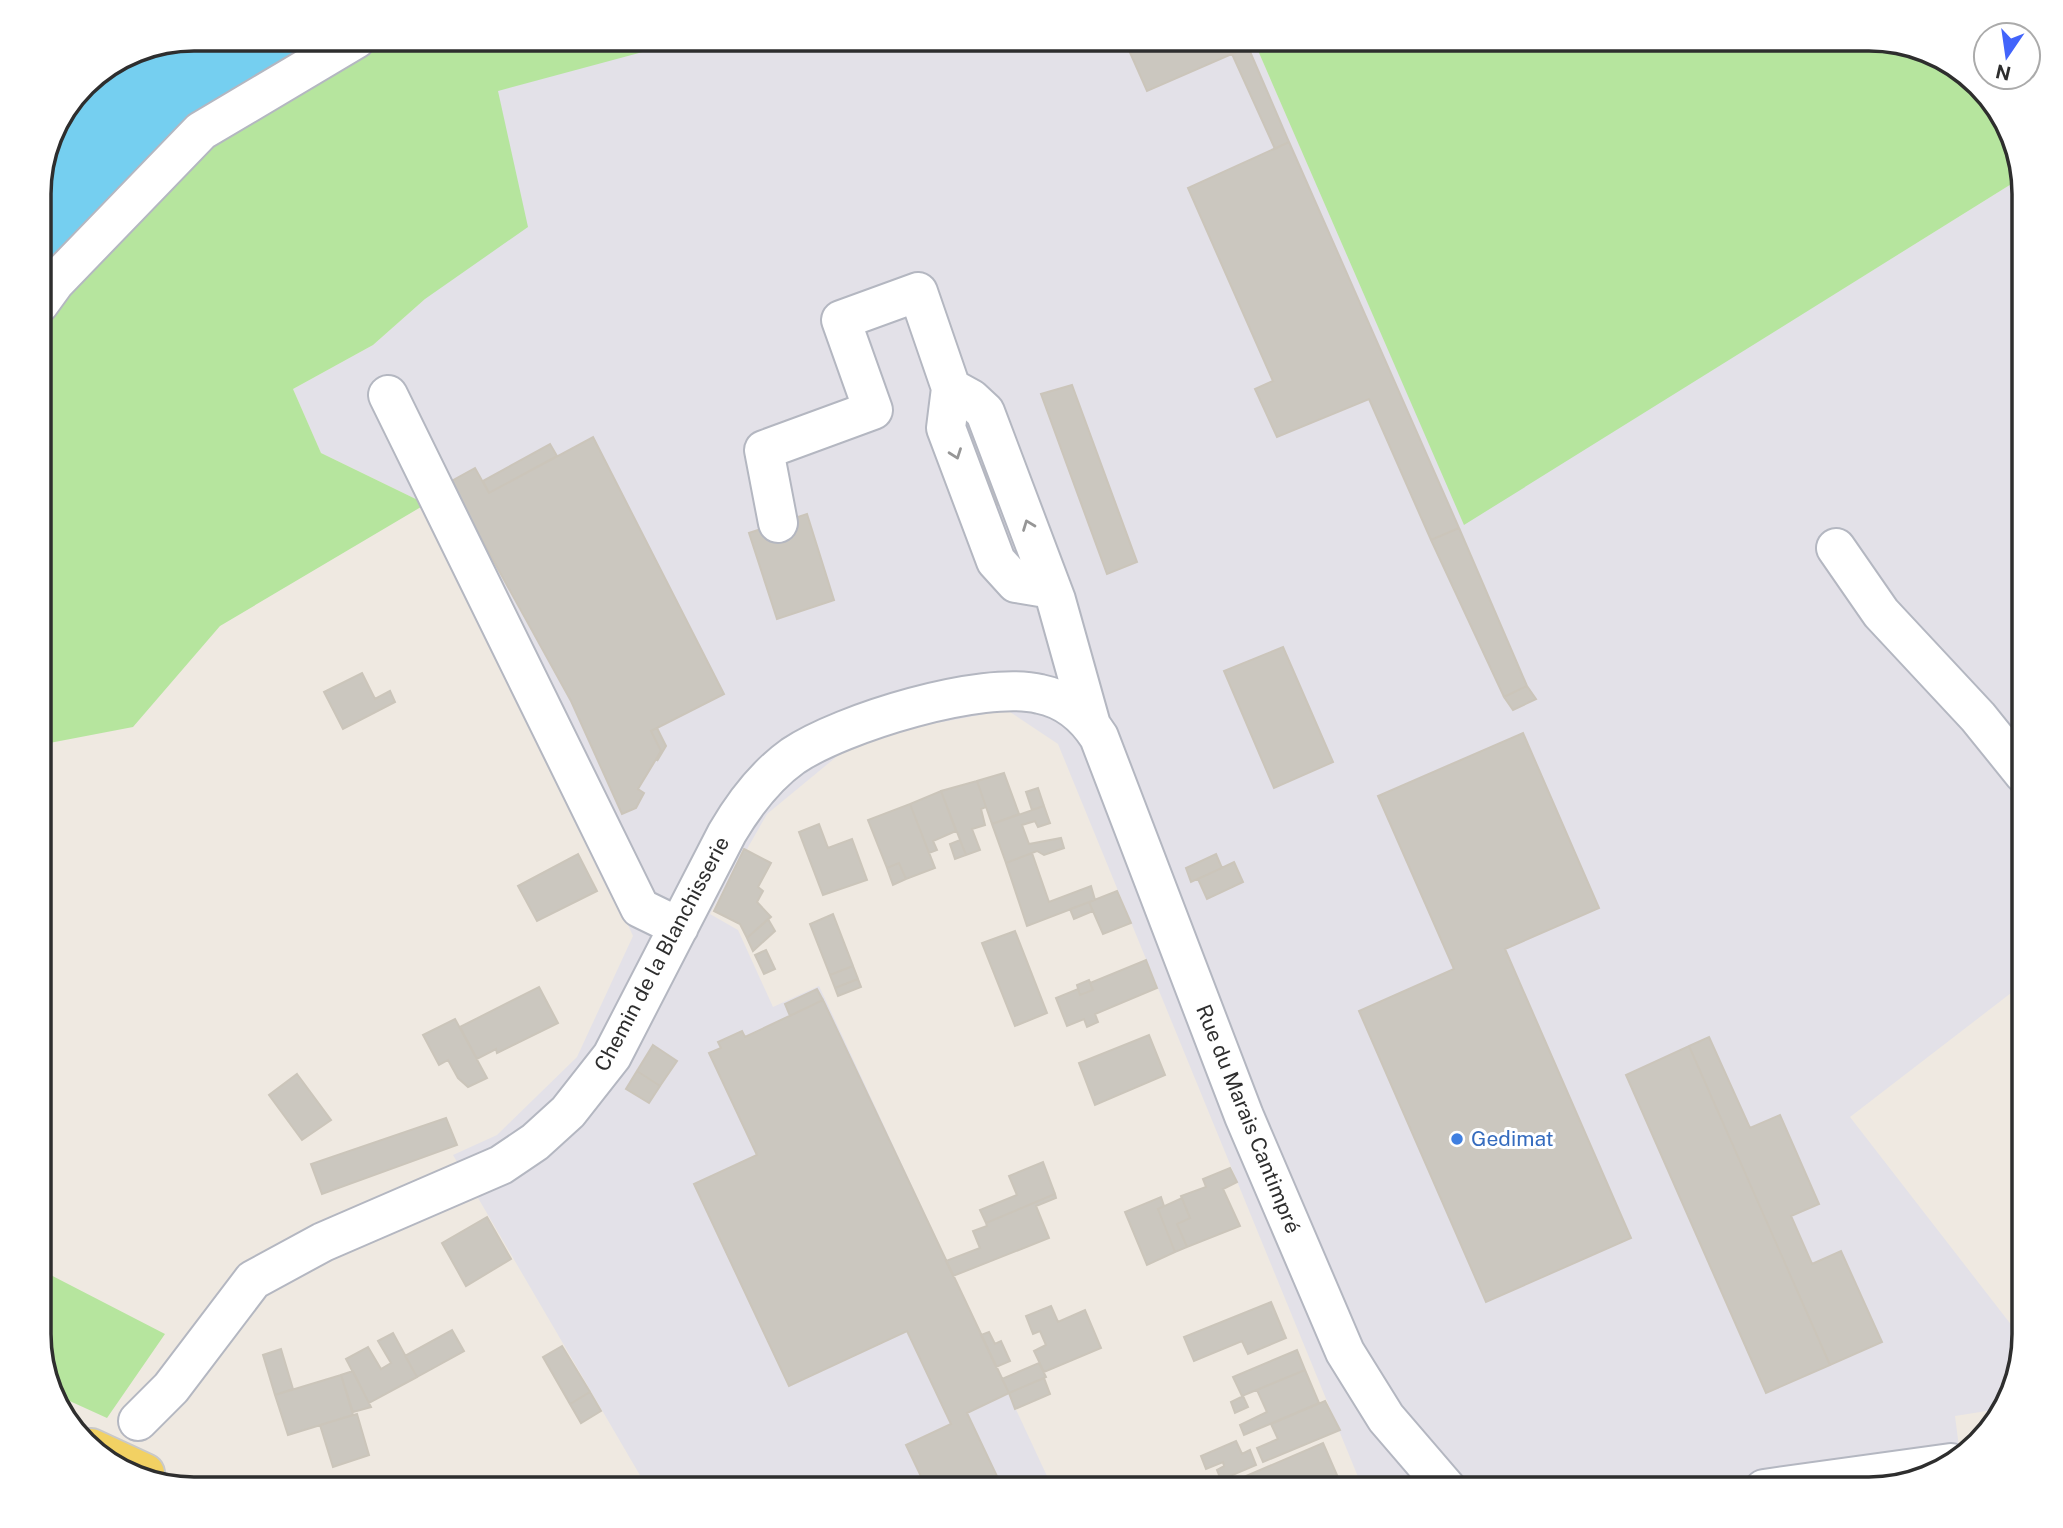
<svg xmlns="http://www.w3.org/2000/svg" width="2063" height="1528" font-family="'Public Sans',sans-serif">
	<rect width="100%" height="100%" fill="#efe9e1"/>
	<!-- industrial -->
	<path fill="#e3e1e8" d="M520 39H1253L1464 524 2021 178 2024 193V983L1850 1117 2023 1340 1999 1409 1955 1416 1960 1455 1870 1489H1438L1428 1483 1414 1489H1363L1058 744 1007 710 893 731 841 753 767 814 710 914 738 930 773 1007 819 986 1053 1489H648L453 1155 497 1135 577 1057 633 936 574 804 426 504 321 453 293 389 373 345 425 299 441 70Z"/>
	<!-- green -->
	<path fill="#b6e59e" d="M326 39H691L498 91 528 227 425 299 373 345 293 389 321 453 426 504 220 626 133 727 39 745V276Z
		M1253 39H1870L1964 71 2008 125 2021 178 1464 525Z
		M39 1269 165 1334 107 1418 52 1393 39 1344Z"/>
	<!-- water -->
	<path fill="#75cff0" d="M193 39H326L39 276V183L55 125 91 77 134 50Z"/>
	<!-- building -->
	<path fill="#cbc7bf" stroke="#cbc5ba" stroke-width="2" d="M1124 39H1245L1248 47 1147 91Z
		M1248 47 1289 142 1275 149 1232 54Z
		M1289 142 1459 528 1431 540 1369 399 1277 437 1255 389 1273 381 1188 188Z
		M1072 385 1137 562 1107 574 1041 394Z
		M593 437 724 694 651 731 661 751 638 789 644 793 636 808 622 814 571 701 450 482 475 468 489 493Z
		M550 444 557 456 489 493 483 481Z
		M993 462 1008 501 990 508 975 469Z
		M807 514 834 600 777 619 749 533Z
		M1459 528 1527 686 1504 697 1431 540Z
		M1283 647 1333 762 1274 788 1224 671Z
		M362 673 375 699 390 691 395 702 343 729 324 692Z
		M1527 686 1536 699 1513 710 1504 697Z
		M657 728 666 746 657 761 661 751 651 731Z
		M1523 733 1599 908 1505 949 1631 1238 1486 1302 1359 1011 1454 969 1378 796Z
		M1004 773 1019 814 992 824 977 781Z
		M977 781 986 807 981 809 985 825 972 829 980 850 966 855 941 791Z
		M1038 788 1044 806 1032 810 1026 792Z
		M941 791 956 831 933 841 937 850 929 853 910 804Z
		M910 804 935 868 906 879 899 863 887 868 868 820Z
		M1044 806 1050 823 1038 827 1035 821 1022 825 1029 844 1061 838 1064 848 1044 855 1037 851 1006 863 992 824Z
		M819 824 828 848 852 839 867 880 823 895 799 832Z
		M960 840 966 855 955 859 950 844Z
		M744 849 771 863 758 887 763 891 757 902 771 917 747 938 740 924 714 911Z
		M1032 853 1049 902 1091 886 1095 900 1027 926 1006 863Z
		M578 854 597 891 537 921 518 886Z
		M1216 854 1222 868 1191 882 1186 868Z
		M1234 862 1243 882 1207 899 1198 879Z
		M899 863 906 879 893 885 887 868Z
		M1117 891 1131 923 1103 934 1089 902Z
		M1089 902 1093 911 1074 919 1070 909Z
		M833 914 853 966 830 975 810 924Z
		M768 919 775 931 753 951 747 938Z
		M1015 931 1047 1013 1015 1026 982 943Z
		M766 950 775 969 764 974 755 955Z
		M1146 960 1157 988 1095 1014 1098 1022 1087 1027 1084 1019 1067 1026 1056 998 1078 989 1080 995 1093 990 1090 983Z
		M853 966 858 979 835 988 830 975Z
		M858 979 861 987 838 996 835 988Z
		M1089 980 1093 990 1080 995 1077 985Z
		M539 987 558 1023 497 1053 496 1049 477 1059 460 1027Z
		M817 989 823 1000 790 1016 785 1004Z
		M823 1000 1009 1393 967 1413 1003 1489H927L906 1445 951 1424 907 1331 789 1386 694 1184 757 1155 709 1053 721 1048 718 1042 742 1031 745 1037Z
		M455 1019 487 1078 468 1087 458 1078 448 1060 439 1065 423 1035Z
		M1149 1035 1165 1075 1095 1105 1079 1063Z
		M1709 1037 1750 1128 1780 1115 1819 1204 1791 1216 1812 1264 1841 1251 1882 1342 1830 1365 1689 1046Z
		M653 1045 677 1061 660 1086 637 1071Z
		M1689 1046 1830 1365 1766 1393 1626 1075Z
		M637 1071 660 1086 649 1103 626 1089Z
		M297 1074 331 1120 302 1140 269 1095Z
		M446 1118 457 1145 322 1194 311 1164Z
		M1043 1162 1055 1194 986 1223 980 1210 1017 1195 1009 1176Z
		M1230 1168 1237 1182 1223 1189 1240 1226 1187 1247 1177 1224 1190 1218 1181 1196 1206 1187 1203 1179Z
		M1055 1194 1056 1198 1036 1206 1049 1238 953 1276 946 1261 980 1248 973 1231 987 1226 986 1223Z
		M1161 1197 1164 1206 1158 1209 1175 1252 1147 1265 1125 1212Z
		M1182 1198 1190 1218 1177 1224 1187 1247 1175 1252 1158 1209Z
		M487 1217 511 1259 466 1286 442 1243Z
		M1271 1302 1286 1338 1248 1354 1242 1341 1194 1361 1184 1337Z
		M1051 1306 1058 1322 1085 1310 1101 1348 1044 1372 1034 1351 1046 1345 1040 1331 1033 1334 1026 1316Z
		M452 1330 464 1351 417 1377 405 1356Z
		M989 1332 995 1344 1001 1341 1010 1361 996 1367 981 1335Z
		M393 1333 417 1377 369 1403 346 1359 368 1347 381 1369 391 1363 378 1341Z
		M562 1346 590 1392 570 1404 543 1357Z
		M281 1349 293 1389 275 1395 263 1355Z
		M1297 1350 1305 1370 1242 1396 1233 1377Z
		M1039 1363 1046 1377 1009 1393 1002 1379Z
		M1305 1370 1319 1403 1244 1435 1240 1425 1267 1412 1257 1390Z
		M353 1371 371 1407 353 1412 341 1375Z
		M341 1375 353 1415 288 1435 275 1395Z
		M1044 1378 1050 1394 1015 1409 1009 1393Z
		M590 1392 601 1411 581 1423 570 1404Z
		M1243 1396 1248 1407 1235 1413 1231 1402Z
		M1325 1401 1340 1430 1263 1462 1257 1448 1278 1439 1271 1424Z
		M357 1414 369 1455 333 1467 320 1425Z
		M1236 1441 1242 1454 1250 1450 1256 1465 1221 1480 1217 1470 1224 1466 1223 1462 1206 1469 1201 1456Z
		M1323 1443 1343 1489H1283L1278 1477 1250 1489H1216Z"/>
	<g fill="none" stroke-linecap="round" stroke-linejoin="round">
		<defs>
			<path id="minor" d="M39 304 55 282 201 131 356 39
				M951 388 971 399 985 412 1056 600 1091 725
				M388 395 640 908 679 927
				M778 523 764 450 873 410 841 320 918 292 951 388 946 428 996 561 1016 583 1052 589
				M1836 548 1881 613 1978 717 2024 774
				M138 1421 171 1388 253 1280 323 1242 501 1165 535 1142 568 1112 612 1056 727 833C744 804 765 776 793 756 842 723 982 680 1040 694 1065 699 1085 715 1099 737L1244 1116 1345 1352 1386 1418 1447 1489
				M1764 1489 1951 1463"/>
			<path id="major" d="M91 1448 145 1473"/>
		</defs>
		<!-- minor casing -->
		<use href="#minor" stroke="#b4b7c1" stroke-width="42"/>
		<!-- major casing -->
		<use href="#major" stroke="#c9c9c9" stroke-width="42"/>
		<!-- minor -->
		<use href="#minor" stroke="#fff" stroke-width="38"/>
		<!-- major -->
		<use href="#major" stroke="#f2d163" stroke-width="38"/>
	</g>
	<!-- one-way arrows -->
	<defs><path id="oneway-chevron" d="M-2-3.5L2.5 0L-2 3.5" fill="none" stroke-width="1.6" stroke-linecap="round" stroke-linejoin="round" transform="scale(1.75)"/></defs>
	<g stroke="#969696">
		<use href="#oneway-chevron" transform="translate(956 454) rotate(70)"/>
		<use href="#oneway-chevron" transform="translate(1028 525) rotate(-111)"/>
	</g>
	<!-- markers -->
	<circle fill="#3f7fe0" stroke="#fff" stroke-width="2.5" cx="1457" cy="1139" r="7"/>
	<g text-anchor="middle" stroke-width="6" stroke-linejoin="round" paint-order="stroke">
		<!-- street labels -->
		<g font-size="21" fill="#2e2e2e" stroke="#fff">
			<text transform="translate(662 954) rotate(-62)" y="7">Chemin de la Blanchisserie</text>
			<text transform="translate(1248 1119) rotate(68)" y="7">Rue du Marais Cantimpré</text>
		</g>
		<!-- shop labels -->
		<g font-size="21" fill="#366cbe" stroke="#fff" text-anchor="start">
			<text x="1471" y="1146">Gedimat</text>
		</g>
	</g>
	<!-- crop -->
	<path d="M0 0H2063V1528H0ZM194 51H1869A143 143 0 0 1 2012 194V1334A143 143 0 0 1 1869 1477H194A143 143 0 0 1 51 1334V194A143 143 0 0 1 194 51Z" fill="#fff" fill-rule="evenodd"/>
	<path fill="none" stroke="#2e2e2e" stroke-width="3.5" d="M194 51H1869A143 143 0 0 1 2012 194V1334A143 143 0 0 1 1869 1477H194A143 143 0 0 1 51 1334V194A143 143 0 0 1 194 51Z"/>
	<!-- north arrow -->
	<g transform="translate(2007 56) rotate(193)"><circle r="33" fill="#ffffff" stroke="#ababab" stroke-width="2"/>
	<path d="M0-5L12 26L0 18L-12 26Z" fill="#4264fb"/>
	<text y="-10" font-size="19" font-weight="bold" text-anchor="middle" fill="#2e2e2e">N</text>
	</g>
</svg>
